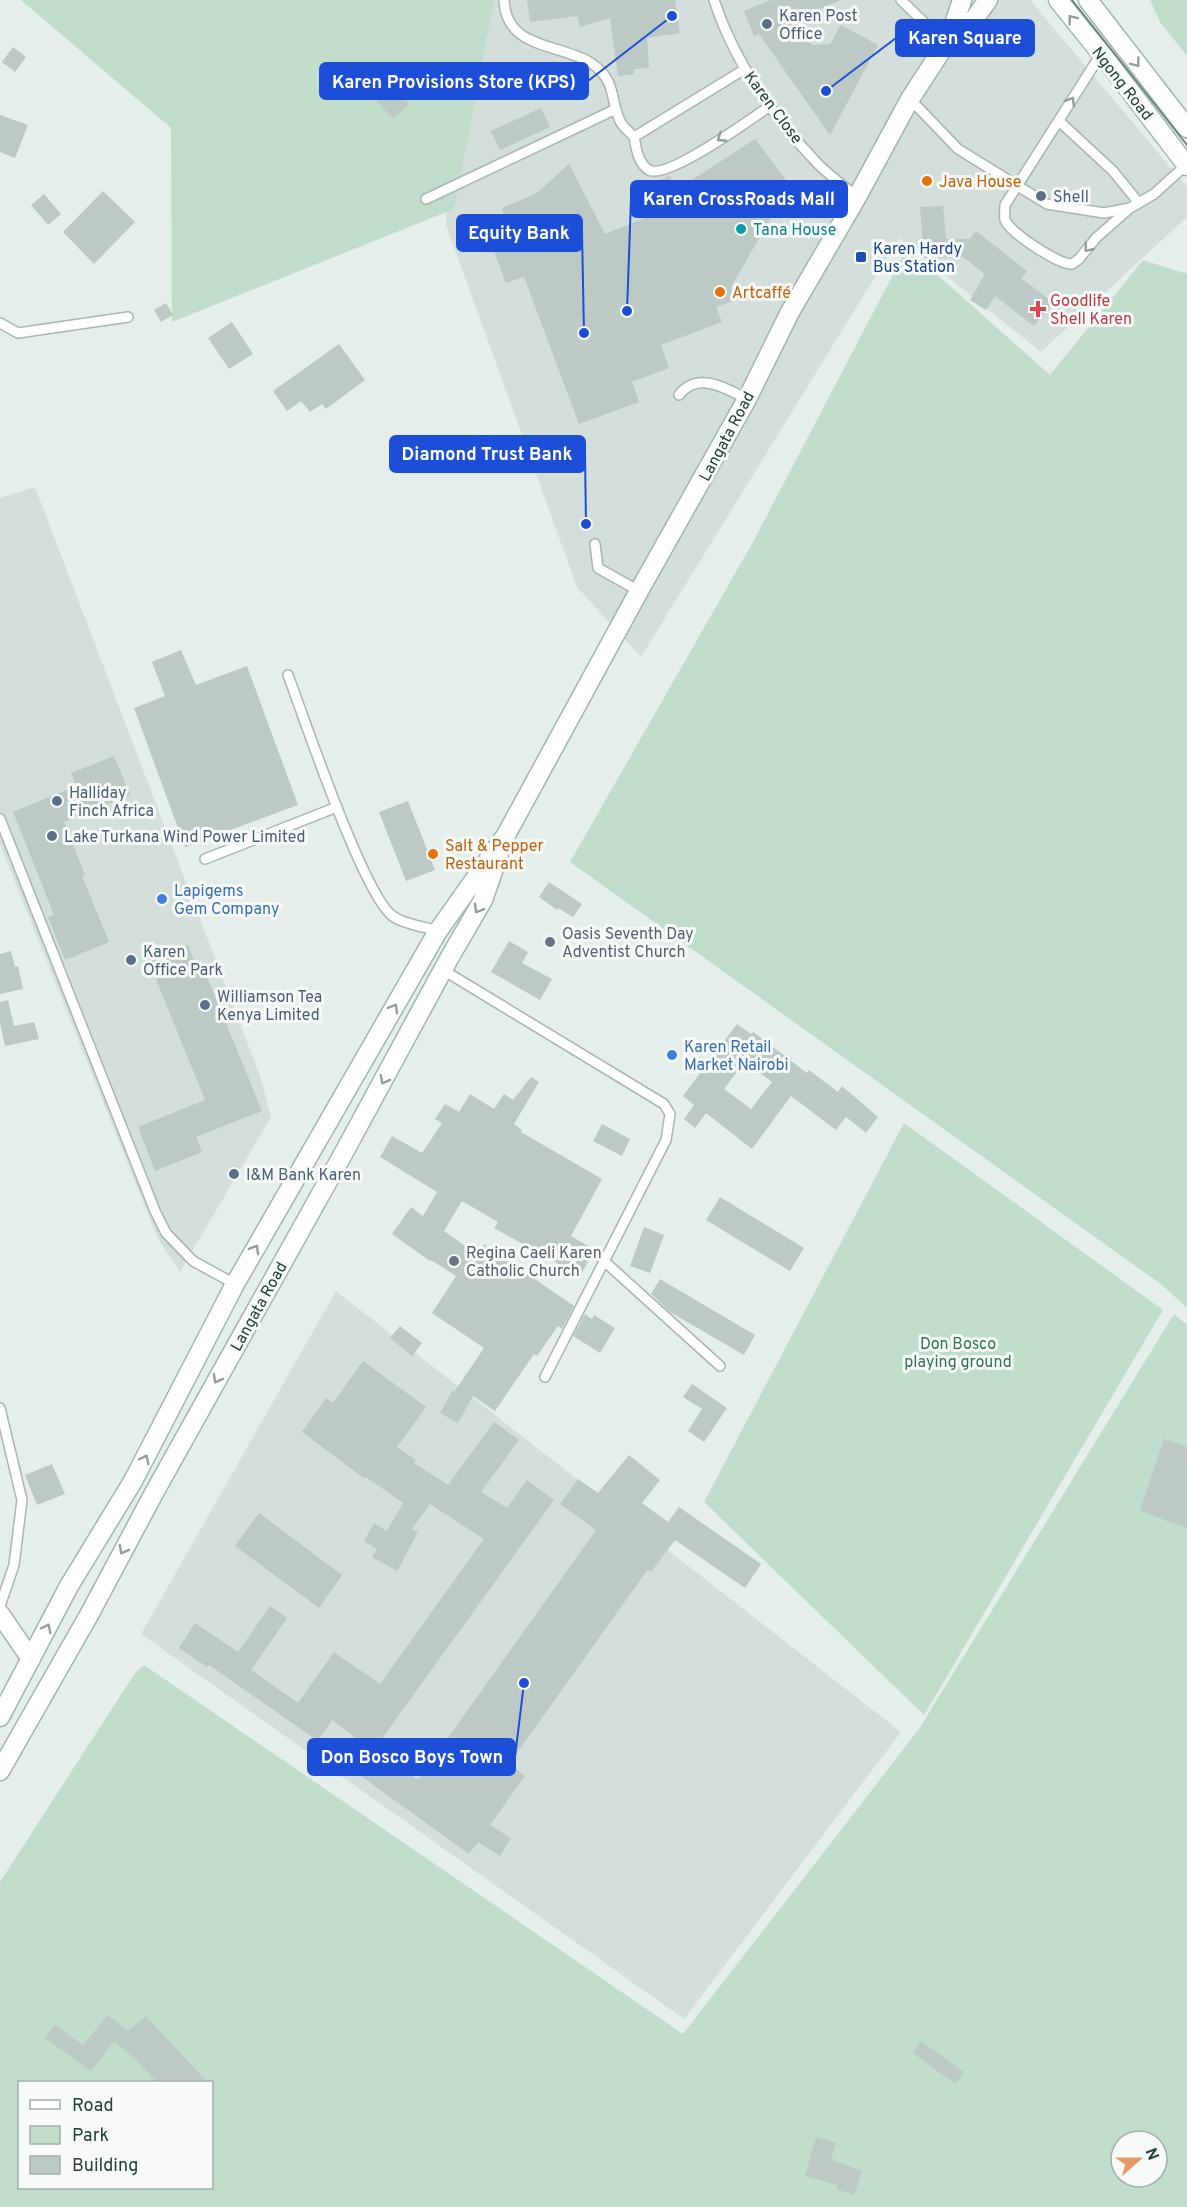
<svg xmlns="http://www.w3.org/2000/svg" width="1187" height="2207" font-family="Overpass,sans-serif">
	<rect width="100%" height="100%" fill="#e6eeeb"/>
	<!-- built -->
	<path fill="#d4dedb" d="M483 0H1030L1187 187V217L1041 352 899 238 641 657 577 587 446 225 447 197Z
		M35 487 260 1076 271 1117 180 1272 158 1239 0 844V498Z
		M336 1291 901 1732 684 2019 141 1634Z"/>
	<!-- green -->
	<path fill="#c1ddcc" fill-rule="evenodd" d="M21 0H494L454 209 172 322 171 128Z
		M1150 0H1187V56L1160 22Z
		M907 248 1050 375 1143 260 1187 274V1308L1162 1285 570 862 753 542Z
		M904 1123 1163 1310 924 1715 704 1502Z
		M1174 1314 1187 1325V2207H0V1882L135 1673 144 1665 683 2034 919 1729ZM20 2082H212V2188H20ZM1121 2141H1157V2177H1121Z"/>
	<!-- building -->
	<path fill="#bcc9c5" fill-rule="evenodd" d="M527 0H675L680 33 647 38 649 68 634 69V74L618 76 610 18 580 27 577 16 530 22Z
		M771 0H841L795 19 812 45 830 44 841 25 878 45 830 135 759 34 754 36 744 11Z
		M13 47 26 57 15 72 2 62Z
		M390 83 409 104 393 119 374 98Z
		M541 108 550 127 500 150 491 131Z
		M0 115 28 125 15 158 0 152Z
		M755 139 790 185 731 287 736 300 716 307 722 322 661 345 669 368 632 382 639 402 579 424 524 277 506 283 487 233 506 226 502 208 537 193 569 164 605 234 652 215 642 187 670 176 675 191Z
		M103 191 135 222 94 264 63 232Z
		M44 194 61 214 48 225 31 205Z
		M943 206 946 239H970L976 231 1027 271 1021 278 1053 302 1034 326 995 296 986 310 970 300 985 274 963 257 924 258 920 207Z
		M166 303 173 315 161 322 154 310Z
		M232 322 253 354 229 369 208 338Z
		M339 344 365 380 326 409 322 404 310 412 301 401 287 411 273 391Z
		M181 650 196 685 247 666 298 805 185 847 134 708 165 696 152 662Z
		M114 756 130 795 64 822 85 875 82 876 109 942 65 960 48 917 54 915 13 812 76 786 71 773Z
		M408 801 435 870 406 881 379 812Z
		M549 882 582 904 573 917 558 908 557 910 539 897Z
		M509 941 528 952 522 963 552 979 540 1000 491 972Z
		M188 945 197 969 203 967 262 1111 196 1137 202 1152 155 1171 138 1127 205 1100 149 962Z
		M11 951 15 967 18 966 23 989 0 994V954Z
		M8 1000 14 1026 34 1022 39 1039 5 1046 0 1023V1002Z
		M737 1024 751 1034 753 1032 807 1073 809 1070 838 1092 842 1086 878 1117 866 1133 846 1117 836 1130 791 1096 752 1149 706 1113 695 1128 684 1119 694 1105 683 1096ZM745 1061 772 1082 751 1109 724 1089Z
		M531 1077 539 1082 514 1124 522 1130 521 1132 602 1179 571 1236 595 1250 580 1276 494 1228 498 1222 462 1201 444 1231 478 1255 484 1244 574 1306 562 1329 558 1326 537 1356 534 1354 495 1411 473 1396 458 1423 440 1413 452 1391 454 1392 484 1348 432 1313 456 1276 431 1260 430 1261 392 1234 411 1207 423 1216 437 1192 380 1157 392 1136 422 1153 442 1123 435 1119 445 1104 459 1112 470 1094 494 1109 504 1094 513 1100Z
		M602 1124 630 1139 622 1156 593 1141Z
		M720 1197 804 1248 790 1271 706 1220Z
		M644 1227 664 1235 650 1273 630 1266Z
		M660 1279 755 1335 744 1355 670 1312 651 1294Z
		M585 1314 592 1319 594 1315 615 1328 600 1353 573 1336Z
		M400 1326 422 1343 412 1356 390 1338Z
		M363 1361 426 1407 397 1447 416 1460 414 1463 448 1485 494 1422 519 1440 481 1492 507 1508 527 1480 554 1500 373 1751 332 1720 318 1741 209 1665 207 1667 179 1648 195 1623 238 1652 270 1606 287 1618 251 1670 298 1703 334 1652 380 1684 484 1539 430 1504 412 1529 418 1532 397 1571 372 1557 377 1549 364 1541 374 1523 387 1531 403 1503 366 1477 365 1479 302 1432 326 1398 333 1403Z
		M692 1384 727 1408 704 1442 688 1431 702 1409 683 1397Z
		M1164 1439 1187 1447V1528L1140 1511Z
		M629 1455 660 1480 642 1503 668 1522 679 1507 761 1564 745 1588 675 1540 651 1572 648 1569 509 1764 525 1776 490 1825 511 1838 500 1856 478 1842 469 1854 361 1776 378 1752 418 1780 596 1530 560 1504 578 1479 598 1493Z
		M52 1464 65 1494 37 1505 25 1475Z
		M259 1513 342 1575 319 1608 235 1546Z
		M108 2015 128 2031 146 2016 207 2082H157L135 2059 114 2041 91 2071 45 2038 55 2025 83 2045Z
		M921 2041 964 2072 955 2084 913 2053Z
		M816 2137 836 2143 831 2160 862 2171 854 2195 836 2189 838 2185 805 2176Z"/>
	<g fill="none" stroke-linecap="round" stroke-linejoin="round">
		<defs>
			<path id="lane" d="M504 0C506 50 560 43 591 63 618 81 609 100 621 123 624 128 630 132 634 137
				M714 0C734 61 773 117 818 164 830 176 844 186 857 197
				M901 0 934 32 943 48
				M1101 54 1005 205C1005 209 1004 216 1005 220 1009 232 1059 265 1072 264L1079 259 1096 238 1130 208
				M745 69 634 137C636 147 638 164 649 170 667 180 751 119 770 106
				M910 99 958 149 1047 204 1104 213 1130 208 1154 194 1186 165
				M1059 121 1113 171 1139 203
				M426 199 616 109
				M0 323 18 333 128 317
				M679 395C697 371 726 388 747 399
				M595 544 598 568 639 591
				M288 675C303 715 365 900 394 917 404 924 425 927 438 931
				M0 819 155 1211 166 1233 193 1261 235 1284
				M205 859 337 807
				M443 970 664 1104 670 1114 666 1140 545 1377
				M604 1261 720 1366
				M0 1408 22 1500 14 1565 0 1606"/>
			<path id="street" d="M0 1614 31 1659"/>
			<path id="secondary" d="M1058 0 1111 66 1187 166
				M1088 0 1187 128
				M949 39 969 26 988 0
				M0 1717 69 1586 133 1481 235 1284 438 931 506 835 639 591 747 399 790 312 857 197 910 99 949 39 962 0
				M0 1771 89 1615 154 1493 342 1156 451 955 483 900 499 854"/>
		</defs>
		<!-- lane casing -->
		<use href="#lane" stroke="#a9b6b3" stroke-width="12"/>
		<!-- street casing -->
		<use href="#street" stroke="#a9b6b3" stroke-width="21"/>
		<!-- secondary casing -->
		<use href="#secondary" stroke="#a2b6b1" stroke-width="21"/>
		<!-- lane -->
		<use href="#lane" stroke="#fff" stroke-width="9"/>
		<!-- street -->
		<use href="#street" stroke="#fff" stroke-width="18"/>
		<!-- secondary -->
		<use href="#secondary" stroke="#fff" stroke-width="18"/>
		<!-- tram -->
		<path stroke="#617a76" stroke-width="1.5" d="M1072 0 1187 145"/>
	</g>
	<!-- one-way arrows -->
	<defs><path id="oneway-chevron" d="M-2-3.5L2.5 0L-2 3.5" fill="none" stroke-width="1.6" stroke-linecap="round" stroke-linejoin="round" transform="scale(1.5)"/></defs>
	<g stroke="#929f9d">
		<use href="#oneway-chevron" transform="translate(1072 19) rotate(-128)"/>
		<use href="#oneway-chevron" transform="translate(1136 63) rotate(52)"/>
		<use href="#oneway-chevron" transform="translate(1071 101) rotate(-58)"/>
		<use href="#oneway-chevron" transform="translate(721 138) rotate(147)"/>
		<use href="#oneway-chevron" transform="translate(1088 248) rotate(129)"/>
		<use href="#oneway-chevron" transform="translate(478 909) rotate(120)"/>
		<use href="#oneway-chevron" transform="translate(394 1008) rotate(-60)"/>
		<use href="#oneway-chevron" transform="translate(384 1080) rotate(118)"/>
		<use href="#oneway-chevron" transform="translate(255 1249) rotate(-60)"/>
		<use href="#oneway-chevron" transform="translate(217 1379) rotate(119)"/>
		<use href="#oneway-chevron" transform="translate(145 1459) rotate(-63)"/>
		<use href="#oneway-chevron" transform="translate(123 1550) rotate(118)"/>
		<use href="#oneway-chevron" transform="translate(47 1628) rotate(-63)"/>
	</g>
	<!-- markers -->
	<g fill="#5c6f8a" stroke="#f7faf9" stroke-width="2">
		<circle cx="767" cy="24" r="6"/>
		<circle cx="1041" cy="196" r="6"/>
		<circle cx="57" cy="801" r="6"/>
		<circle cx="52" cy="836" r="6"/>
		<circle cx="131" cy="960" r="6"/>
		<circle cx="205" cy="1005" r="6"/>
		<circle cx="234" cy="1174" r="6"/>
	</g>
	<g fill="#e8710a" stroke="#f7faf9" stroke-width="2">
		<circle cx="927" cy="181" r="6"/>
		<circle cx="720" cy="292" r="6"/>
		<circle cx="433" cy="854" r="6"/>
	</g>
	<circle fill="#0f9aa8" stroke="#f7faf9" stroke-width="2" cx="741" cy="229" r="6"/>
	<rect fill="#1a4fb4" stroke="#f7faf9" stroke-width="2" x="855" y="251" width="12" height="12" rx="3"/>
	<path fill="#e0444e" stroke="#f7faf9" stroke-width="2" d="M1035 300h6v6h6v6h-6v6h-6v-6h-6v-6h6z"/>
	<g fill="#3f7fe0" stroke="#f7faf9" stroke-width="2">
		<circle cx="162" cy="899" r="6"/>
		<circle cx="672" cy="1055" r="6"/>
	</g>
	<g fill="#6b7280" stroke="#f7faf9" stroke-width="2">
		<circle cx="550" cy="942" r="6"/>
		<circle cx="454" cy="1261" r="6"/>
	</g>
	<g text-anchor="middle" stroke-width="6" stroke-linejoin="round" paint-order="stroke">
		<!-- service labels -->
		<g font-size="16" fill="#4e5e75" stroke="#f7faf9" text-anchor="start">
			<text x="779" y="21">Karen Post<tspan x="779" dy="18">Office</tspan></text>
			<text x="1053" y="202">Shell</text>
			<text x="69" y="798">Halliday<tspan x="69" dy="18">Finch Africa</tspan></text>
			<text x="64" y="842">Lake Turkana Wind Power Limited</text>
			<text x="143" y="957">Karen<tspan x="143" dy="18">Office Park</tspan></text>
			<text x="217" y="1002">Williamson Tea<tspan x="217" dy="18">Kenya Limited</tspan></text>
			<text x="246" y="1180">I&amp;M Bank Karen</text>
		</g>
		<!-- street labels -->
		<g font-size="16" fill="#263f3b" stroke="#f7faf9">
			<text transform="translate(1123 83) rotate(52)" y="6">Ngong Road</text>
			<text transform="translate(774 107) rotate(53)" y="6">Karen Close</text>
			<text transform="translate(726 436) rotate(-62)" y="6">Langata Road</text>
			<text transform="translate(258 1306) rotate(-61)" y="6">Langata Road</text>
		</g>
		<!-- food labels -->
		<g font-size="16" fill="#c56008" stroke="#f7faf9" text-anchor="start">
			<text x="939" y="187">Java House</text>
			<text x="732" y="298">Artcaffé</text>
			<text x="445" y="851">Salt &amp; Pepper<tspan x="445" dy="18">Restaurant</tspan></text>
		</g>
		<!-- culture labels -->
		<g font-size="16" fill="#0d838f" stroke="#f7faf9" text-anchor="start">
			<text x="753" y="235">Tana House</text>
		</g>
		<!-- transit labels -->
		<g font-size="16" fill="#164399" stroke="#f7faf9" text-anchor="start">
			<text x="873" y="254">Karen Hardy<tspan x="873" dy="18">Bus Station</tspan></text>
		</g>
		<!-- health labels -->
		<g font-size="16" fill="#be3a42" stroke="#f7faf9" text-anchor="start">
			<text x="1050" y="306">Goodlife<tspan x="1050" dy="18">Shell Karen</tspan></text>
		</g>
		<!-- shop labels -->
		<g font-size="16" fill="#366cbe" stroke="#f7faf9" text-anchor="start">
			<text x="174" y="896">Lapigems<tspan x="174" dy="18">Gem Company</tspan></text>
			<text x="684" y="1052">Karen Retail<tspan x="684" dy="18">Market Nairobi</tspan></text>
		</g>
		<!-- worship labels -->
		<g font-size="16" fill="#5b616d" stroke="#f7faf9" text-anchor="start">
			<text x="562" y="939">Oasis Seventh Day<tspan x="562" dy="18">Adventist Church</tspan></text>
			<text x="466" y="1258">Regina Caeli Karen<tspan x="466" dy="18">Catholic Church</tspan></text>
		</g>
		<!-- park labels -->
		<g font-size="16" fill="#337354" stroke="#f7faf9">
			<text x="958" y="1349">Don Bosco<tspan x="958" dy="18">playing ground</tspan></text>
		</g>
	</g>
	<!-- callouts -->
	<path fill="none" stroke="#1d4ed8" stroke-width="2" d="M826 91L896 38M672 16L588 81M627 311L631 199M584 333L582 233M586 524L585 454M524 1683L515 1757"/>
	<g fill="#1d4ed8" stroke="#f7faf9" stroke-width="2">
		<circle cx="826" cy="91" r="6"/>
		<circle cx="672" cy="16" r="6"/>
		<circle cx="627" cy="311" r="6"/>
		<circle cx="584" cy="333" r="6"/>
		<circle cx="586" cy="524" r="6"/>
		<circle cx="524" cy="1683" r="6"/>
	</g>
	<g fill="#1d4ed8" stroke="#1d4ed8" stroke-width="2">
		<rect x="896" y="20" width="138" height="36" rx="6"/>
		<rect x="320" y="63" width="268" height="36" rx="6"/>
		<rect x="631" y="181" width="216" height="36" rx="6"/>
		<rect x="457" y="215" width="125" height="36" rx="6"/>
		<rect x="390" y="436" width="195" height="36" rx="6"/>
		<rect x="308" y="1739" width="207" height="36" rx="6"/>
	</g>
	<g font-size="18" text-anchor="middle" font-weight="bold" fill="#fff">
		<text x="965" y="44">Karen Square</text>
		<text x="454" y="88">Karen Provisions Store (KPS)</text>
		<text x="739" y="205">Karen CrossRoads Mall</text>
		<text x="519" y="239">Equity Bank</text>
		<text x="487" y="460">Diamond Trust Bank</text>
		<text x="412" y="1763">Don Bosco Boys Town</text>
	</g>
	<!-- legend -->
	<rect x="18" y="2081" width="195" height="108" fill="#f7faf9" stroke="#a3afad" stroke-width="1.5"/>
	<rect x="30" y="2100" width="30" height="9" fill="#ffffff" stroke="#a3afad" stroke-width="1.5"/>
	<text x="72" y="2111" font-size="18" fill="#263f3b">Road</text>
	<rect x="30" y="2126" width="30" height="18" fill="#c1ddcc" stroke="#a3afad" stroke-width="1.5"/>
	<text x="72" y="2141" font-size="18" fill="#263f3b">Park</text>
	<rect x="30" y="2156" width="30" height="18" fill="#bcc9c5" stroke="#a3afad" stroke-width="1.5"/>
	<text x="72" y="2171" font-size="18" fill="#263f3b">Building</text>
	<!-- north arrow -->
	<g transform="translate(1139 2159) rotate(69)"><circle r="28" fill="#f7faf9" stroke="#a3afad" stroke-width="1.5"/>
	<path d="M0-4.5L10 22L0 15L-10 22Z" fill="#e7996b"/>
	<text y="-9" font-size="16" font-weight="bold" text-anchor="middle" fill="#263f3b">N</text>
	</g>
</svg>
